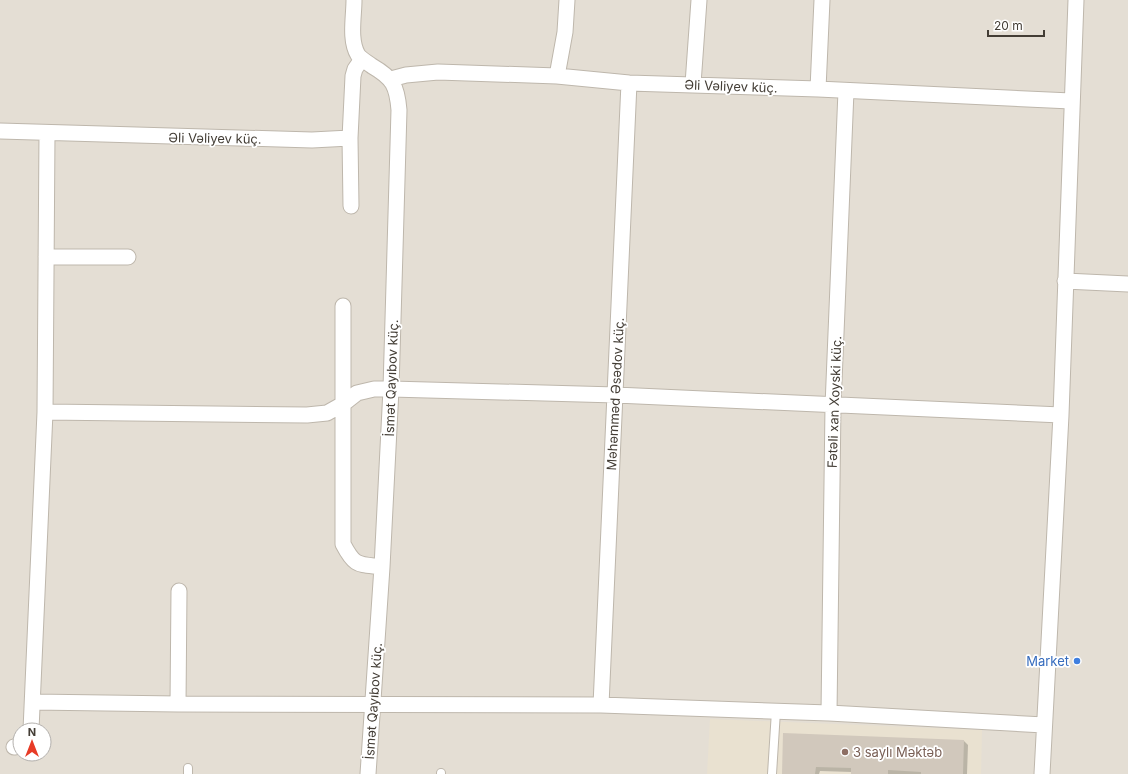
<svg xmlns="http://www.w3.org/2000/svg" width="1128" height="774" font-family="Inter,sans-serif">
	<rect width="100%" height="100%" fill="#f1ede5"/>
	<!-- residential -->
	<path fill="#e4ded4" fill-rule="evenodd" d="M0 0H1128V774H0ZM20 730H44V754H20Z"/>
	<!-- education -->
	<path fill="#e9e1d0" d="M710 719 982 730 981 774H707Z"/>
	<!-- shadow -->
	<path fill="#0003" d="M784 734 964 741 968 745 967 774H852V772L820 771 819 774H783Z"/>
	<!-- building -->
	<path fill="#d1c8bc" d="M783 733 964 740 963 774H921V772L888 770V774H851V768L816 767 815 774H782Z"/>
	<g fill="none" stroke-linecap="round" stroke-linejoin="round">
		<defs>
			<path id="lane" d="M441 773V774
				M188 774V768
				M772 774 776 711"/>
			<path id="street" d="M354 0C354 17 349 40 358 55 362 60 367 62 372 66 393 78 397 86 399 110L391 389 382 567 368 774
				M557 76 565 32 567 0
				M391 79 406 75 438 72 557 76 629 83 818 89 1071 101
				M693 84 699 0
				M818 89 822 0
				M0 131 312 140 350 138 353 76 355 69 362 59
				M350 138 351 206
				M46 257H128
				M1065 281 1128 284
				M343 306V544C355 567 358 564 382 567
				M45 412 307 415 327 413 343 404 357 393 374 389H391L616 395 1061 415
				M33 702 178 704 601 705 829 713 1044 725
				M178 704 179 591
				M601 705 629 83
				M829 713 833 406 846 91
				M31 730 45 412 47 134
				M14 747 20 746
				M1042 774 1061 415 1076 0"/>
		</defs>
		<!-- lane casing -->
		<use href="#lane" stroke="#beb7ac" stroke-width="10"/>
		<!-- street casing -->
		<use href="#street" stroke="#beb7ac" stroke-width="17"/>
		<!-- lane -->
		<use href="#lane" stroke="#fff" stroke-width="8"/>
		<!-- street -->
		<use href="#street" stroke="#fff" stroke-width="15"/>
	</g>
	<!-- markers -->
	<circle fill="#3f7fe0" stroke="#fff" stroke-width="1.5" cx="1077" cy="661" r="4"/>
	<circle fill="#8d6e63" stroke="#fff" stroke-width="1.5" cx="845" cy="752" r="4"/>
	<g text-anchor="middle" stroke-width="3.5" stroke-linejoin="round" paint-order="stroke">
		<!-- street labels -->
		<g font-size="13" fill="#433d35" stroke="#fff">
			<text transform="translate(731 86) rotate(2)" y="5">Əli Vəliyev küç.</text>
			<text transform="translate(215 138) rotate(1)" y="5">Əli Vəliyev küç.</text>
			<text transform="translate(391 378) rotate(-88)" y="5">İsmət Qayıbov küç.</text>
			<text transform="translate(615 394) rotate(-87)" y="5">Məhəmməd Əsədov küç.</text>
			<text transform="translate(834 402) rotate(-88)" y="5">Fətəli xan Xoyski küç.</text>
			<text transform="translate(373 701) rotate(-86)" y="5">İsmət Qayıbov küç.</text>
		</g>
		<!-- shop labels -->
		<g font-size="13" fill="#366cbe" stroke="#fff" text-anchor="end">
			<text x="1069" y="666">Market</text>
		</g>
		<!-- education labels -->
		<g font-size="13" fill="#785e54" stroke="#fff" text-anchor="start">
			<text x="853" y="757">3 saylı Məktəb</text>
		</g>
	</g>
	<!-- north arrow -->
	<g transform="translate(32 742)"><circle r="19" fill="#ffffff" stroke="#b4b1ae"/>
	<path d="M0-3L7 15L0 10L-7 15Z" fill="#e73b26"/>
	<text y="-6" font-size="11" font-weight="bold" text-anchor="middle" fill="#433d35">N</text>
	</g>
	<!-- scale -->
	<path d="M988 30v6h56v-6" fill="none" stroke="#433d35" stroke-width="2"/>
	<text x="994" y="30" font-size="12" fill="#433d35" stroke="#ffffff" stroke-width="3" paint-order="stroke">20 m</text>
</svg>
